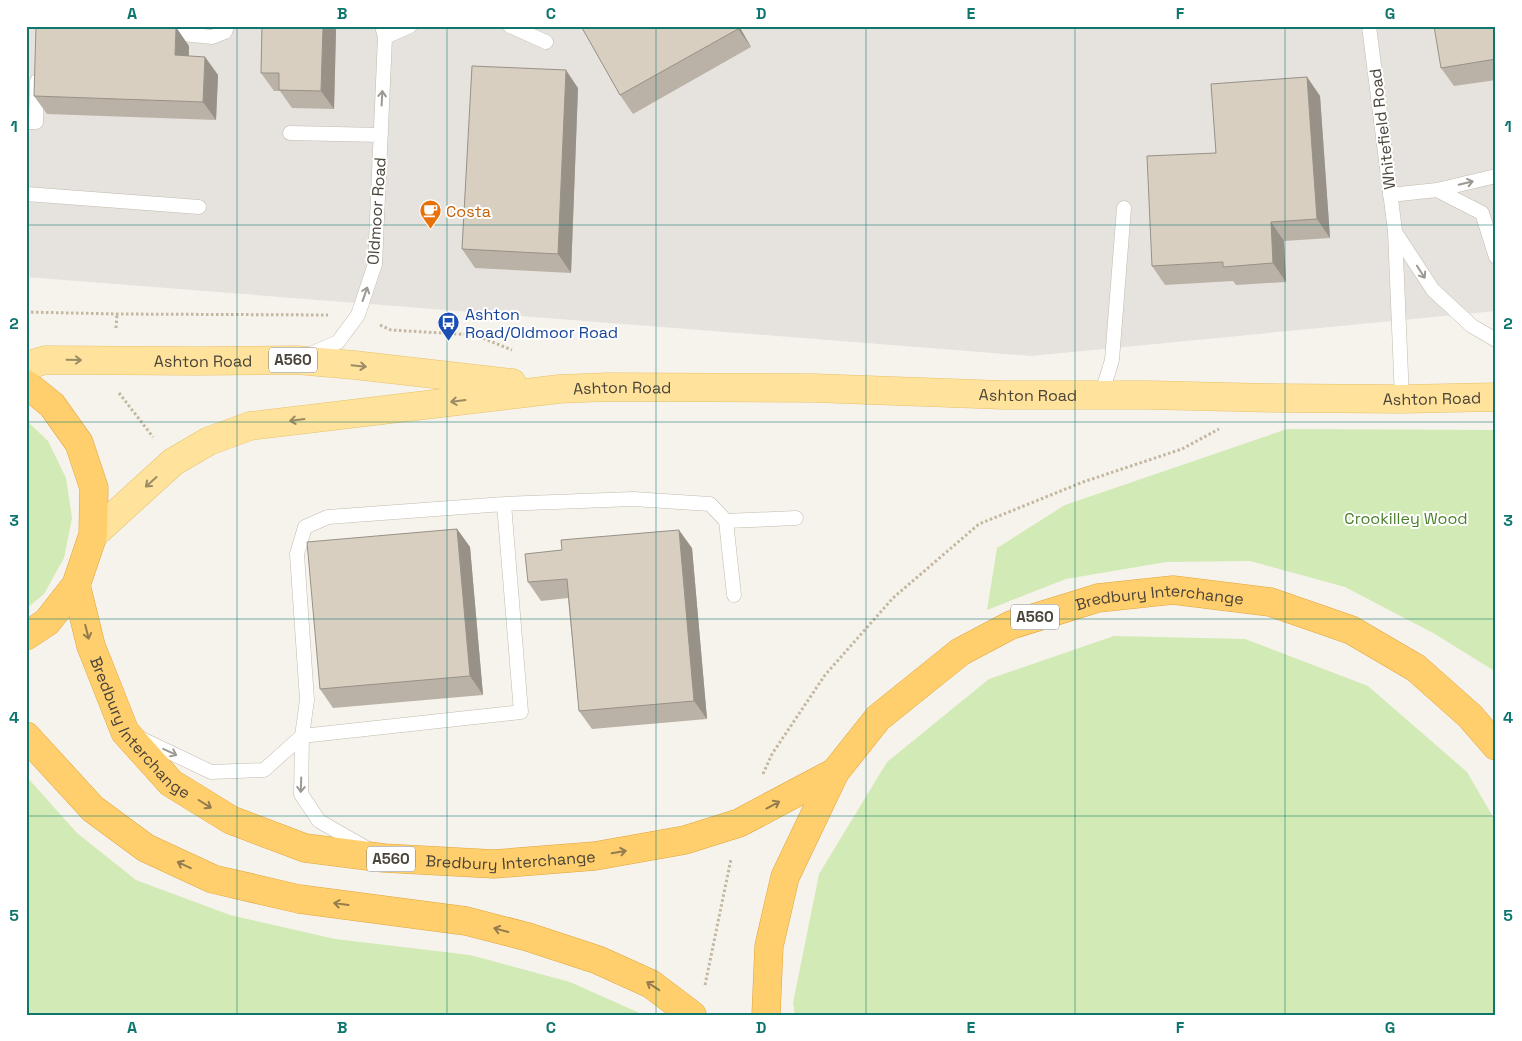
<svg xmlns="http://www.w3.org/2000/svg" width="1522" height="1041" font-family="'Space Grotesk',sans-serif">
	<rect width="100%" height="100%" fill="#f6f3ec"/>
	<!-- industrial -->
	<path fill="#e6e2dd" d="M26 26H1496V311L1031 356 26 277Z"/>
	<!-- green -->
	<path fill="#d2eab5" d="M26 420 48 441 66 478 72 518 64 558 44 594 26 609Z
		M1287 429 1496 430V672L1435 634 1345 587 1250 561 1166 562 1066 579 987 610 997 548 1065 505Z
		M1114 636 1245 639 1368 686 1467 772 1496 822V1015H795L793 1003 819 874 887 762 989 679Z
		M26 776 77 833 136 880 230 915 335 939 470 955 570 982 644 1015H26Z"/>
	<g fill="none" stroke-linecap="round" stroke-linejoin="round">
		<defs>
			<path id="lane" d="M510 26 546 42
				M1369 26 1395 231 1402 399
				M163 32 212 37 225 32 227 26
				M385 37 410 26
				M26 122H36L37 81
				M290 133 381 135
				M1437 190 1496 176
				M26 194 199 207
				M1390 195 1437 190 1482 213 1496 257
				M1395 232 1433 290 1472 326 1496 340
				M306 356 338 342 358 315 375 264 385 37 382 26
				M1101 396 1112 360 1124 208
				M726 521 796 518
				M140 738 211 772 264 770 302 736 521 712 504 504
				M368 849 319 821 301 794 302 736 307 700 297 554 305 527 328 517 504 504 633 499 710 504 726 521 734 595"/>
			<g id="primary">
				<path id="s1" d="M26 366 45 360 197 361 296 360 354 365 512 383"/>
				<path id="s2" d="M93 535 173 462 209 441 250 426 559 389 608 387 813 388 1004 395H1149L1277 398 1402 399 1496 397"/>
			</g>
			<g id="highway">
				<path d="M26 384 52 405 79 443 94 488 93 535 76 585 47 622 26 636"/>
				<path id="s3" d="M76 585 91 646 125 732 171 783 231 820 305 848 384 858 494 864 595 856 685 840 739 823 835 772"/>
				<path d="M26 736 93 809 146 848 213 879 299 899 466 921 528 937 598 960 651 984 692 1015"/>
				<path id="s4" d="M766 1015 769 946 785 877 835 772 878 718 960 652 1011 625 1098 598 1173 590 1270 602 1351 630 1416 668 1470 716 1496 746"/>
			</g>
		</defs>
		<!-- lane casing -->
		<use href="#lane" stroke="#c2bbae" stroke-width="15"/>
		<!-- primary casing -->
		<use href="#primary" stroke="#e6c16a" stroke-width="29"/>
		<!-- highway casing -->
		<use href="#highway" stroke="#e0a43c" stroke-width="29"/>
		<!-- path -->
		<path stroke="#c4b79f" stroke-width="3" stroke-dasharray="2.5 2.5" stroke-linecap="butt" d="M26 312 117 314 328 315
			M380 325 391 330 475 335 512 350
			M116 328 117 314
			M119 393 153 437
			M763 774 772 754 825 675 893 598 979 524 1083 482 1182 449 1219 429
			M705 985 731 859"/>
		<!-- lane -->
		<use href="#lane" stroke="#fff" stroke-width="14"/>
		<!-- primary -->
		<use href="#primary" stroke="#ffe39c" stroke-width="28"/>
		<!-- highway -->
		<use href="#highway" stroke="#ffcf6e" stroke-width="28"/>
	</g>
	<!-- wall -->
	<path fill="#bab2a6" d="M262 26H333L336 30 334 109 292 108 280 91H274L261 73Z
		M581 26H739L751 47 633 114 620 95Z
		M1496 26V80L1454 86 1441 68Z
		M189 46V56L205 57 218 75 216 120 47 114 34 96Z
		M1307 77 1320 96 1330 238 1284 241 1286 282 1236 285 1233 281 1165 285 1152 266 1216 153Z
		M578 88 571 273 475 268 462 249Z
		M457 529 470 547 483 695 333 708 320 689Z
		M692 548 707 719 592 729 579 711 568 598 541 601 528 582Z"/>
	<!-- shaded-wall -->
	<path fill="#979187" d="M323 26H333L336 30 334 109 321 91Z
		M736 26H739L751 47 738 29Z
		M176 27 189 46 188 74 175 55Z
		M205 57 218 75 216 120 203 102Z
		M566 70 578 88 571 273 558 254Z
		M1307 77 1320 96 1330 238 1317 219Z
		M1271 222 1284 241 1286 282 1273 263Z
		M457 529 470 547 483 695 470 676Z
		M679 530 692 548 707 719 694 701Z"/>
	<!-- building -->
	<path fill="#d8cfc1" stroke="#979187" d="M36 26H147L176 27 175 55 205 57 203 102 34 96Z
		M262 26H323L321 91 279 90V73H261Z
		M581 26H736L738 29 620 95Z
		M1434 26H1496V59L1441 68Z
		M472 66 566 70 558 254 462 249Z
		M1307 77 1317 219 1271 222 1273 263 1223 267V262L1152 266 1147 156 1216 153 1211 84Z
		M457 529 470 676 320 689 307 542Z
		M679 530 694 701 579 711 567 579 528 582 525 554 562 550 561 540Z"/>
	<!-- one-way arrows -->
	<defs><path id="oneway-shaft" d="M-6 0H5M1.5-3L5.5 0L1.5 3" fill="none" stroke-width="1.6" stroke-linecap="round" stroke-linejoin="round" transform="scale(1.25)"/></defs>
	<g stroke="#9c9892">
		<use href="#oneway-shaft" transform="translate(382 98) rotate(-87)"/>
		<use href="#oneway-shaft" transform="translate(1466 183) rotate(-13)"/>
		<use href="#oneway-shaft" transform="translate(1421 272) rotate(57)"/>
		<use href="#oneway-shaft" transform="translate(365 294) rotate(-71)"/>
		<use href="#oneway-shaft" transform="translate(170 752) rotate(25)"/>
		<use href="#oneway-shaft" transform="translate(301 785) rotate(92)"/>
	</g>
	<g stroke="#9c8c66">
		<use href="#oneway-shaft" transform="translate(74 360) rotate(1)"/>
		<use href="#oneway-shaft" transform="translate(359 366) rotate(6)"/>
		<use href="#oneway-shaft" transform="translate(458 401) rotate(173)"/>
		<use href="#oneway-shaft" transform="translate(297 420) rotate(173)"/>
		<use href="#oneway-shaft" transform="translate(151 482) rotate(138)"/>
	</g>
	<g stroke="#937c4e">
		<use href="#oneway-shaft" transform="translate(87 632) rotate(76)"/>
		<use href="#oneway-shaft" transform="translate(205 804) rotate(32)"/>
		<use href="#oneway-shaft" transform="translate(773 805) rotate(-28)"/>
		<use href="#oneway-shaft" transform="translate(619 852) rotate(-10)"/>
		<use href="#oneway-shaft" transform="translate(184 865) rotate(-155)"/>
		<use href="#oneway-shaft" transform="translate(341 904) rotate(-172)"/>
		<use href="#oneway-shaft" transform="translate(501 930) rotate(-165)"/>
		<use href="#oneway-shaft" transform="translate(653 986) rotate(-147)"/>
	</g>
	<!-- grid -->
	<path fill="none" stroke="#0f766e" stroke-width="1" stroke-opacity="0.55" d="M237 26V1015M447 26V1015M656 26V1015M866 26V1015M1075 26V1015M1285 26V1015M26 225H1496M26 422H1496M26 619H1496M26 816H1496"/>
	<!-- icons -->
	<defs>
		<symbol id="cafe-pin" viewBox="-11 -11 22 30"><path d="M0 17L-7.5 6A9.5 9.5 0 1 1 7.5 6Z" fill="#e8710a" stroke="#fff"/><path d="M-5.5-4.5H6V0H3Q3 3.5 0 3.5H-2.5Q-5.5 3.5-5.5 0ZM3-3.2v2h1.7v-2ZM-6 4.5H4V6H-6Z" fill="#fff"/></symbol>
		<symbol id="bus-pin" viewBox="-11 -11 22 30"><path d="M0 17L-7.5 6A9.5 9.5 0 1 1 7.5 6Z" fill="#1a4fb4" stroke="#fff"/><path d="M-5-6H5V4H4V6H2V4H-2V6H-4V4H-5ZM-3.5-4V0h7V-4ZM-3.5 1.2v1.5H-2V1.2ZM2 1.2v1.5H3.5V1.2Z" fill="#fff"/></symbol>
	</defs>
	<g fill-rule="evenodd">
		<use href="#cafe-pin" x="418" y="198" width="25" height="34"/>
		<use href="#bus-pin" x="436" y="310" width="25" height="34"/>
	</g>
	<g text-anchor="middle" stroke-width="4" stroke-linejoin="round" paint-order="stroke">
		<!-- shield labels -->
		<g fill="#fff" stroke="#817c74" stroke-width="1">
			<rect x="269" y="347.5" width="48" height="25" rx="4"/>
			<rect x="1011" y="604.5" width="48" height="25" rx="4"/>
			<rect x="367" y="846.5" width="48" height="25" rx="4"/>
		</g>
		<g font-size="15" font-weight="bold" fill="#4b4439">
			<text x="293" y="365">A560</text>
			<text x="1035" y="622">A560</text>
			<text x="391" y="864">A560</text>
		</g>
		<!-- street labels -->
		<g font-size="16" fill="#4b4439" stroke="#fff">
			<text transform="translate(1382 129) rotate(-97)" y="6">Whitefield Road</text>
			<text transform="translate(376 211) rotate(-86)" y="6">Oldmoor Road</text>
			<text dy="6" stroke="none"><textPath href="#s1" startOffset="178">Ashton Road</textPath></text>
			<text dy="6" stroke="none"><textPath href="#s2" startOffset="568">Ashton Road</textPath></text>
			<text dy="6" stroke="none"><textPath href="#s2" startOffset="974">Ashton Road</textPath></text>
			<text dy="6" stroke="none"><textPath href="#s2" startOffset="1378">Ashton Road</textPath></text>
			<text dy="6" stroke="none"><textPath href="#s4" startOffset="641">Bredbury Interchange</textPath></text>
			<text dy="6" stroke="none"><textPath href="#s3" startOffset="160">Bredbury Interchange</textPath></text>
			<text dy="6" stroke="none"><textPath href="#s3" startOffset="580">Bredbury Interchange</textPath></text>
		</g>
		<!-- food labels -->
		<g font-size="16" fill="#c56008" stroke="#fff" text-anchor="start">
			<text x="446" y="217">Costa</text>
		</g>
		<!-- transit labels -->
		<g font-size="16" fill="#164399" stroke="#fff" text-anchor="start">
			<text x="465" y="320">Ashton<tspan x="465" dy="18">Road/Oldmoor Road</tspan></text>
		</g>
		<!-- park labels -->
		<g font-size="16" fill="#4a7f2a" stroke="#fff">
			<text x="1406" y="524">Crookilley Wood</text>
		</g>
	</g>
	<!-- border -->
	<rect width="1522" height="1041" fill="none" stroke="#ffffff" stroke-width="55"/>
	<rect x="28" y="28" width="1466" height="986" fill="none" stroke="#0f766e" stroke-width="2"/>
	<g font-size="16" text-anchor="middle" font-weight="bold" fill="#0f766e">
		<text x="132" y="19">A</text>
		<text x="342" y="19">B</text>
		<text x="551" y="19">C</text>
		<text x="761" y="19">D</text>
		<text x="971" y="19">E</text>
		<text x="1180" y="19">F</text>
		<text x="1390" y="19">G</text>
		<text x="14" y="132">1</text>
		<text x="1508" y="132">1</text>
		<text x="14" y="329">2</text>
		<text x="1508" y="329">2</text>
		<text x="14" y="526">3</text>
		<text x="1508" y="526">3</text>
		<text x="14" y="723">4</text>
		<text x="1508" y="723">4</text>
		<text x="14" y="921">5</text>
		<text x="1508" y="921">5</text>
		<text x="132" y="1033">A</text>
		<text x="342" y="1033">B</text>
		<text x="551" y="1033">C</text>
		<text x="761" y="1033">D</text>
		<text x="971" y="1033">E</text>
		<text x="1180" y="1033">F</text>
		<text x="1390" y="1033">G</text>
	</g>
</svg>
